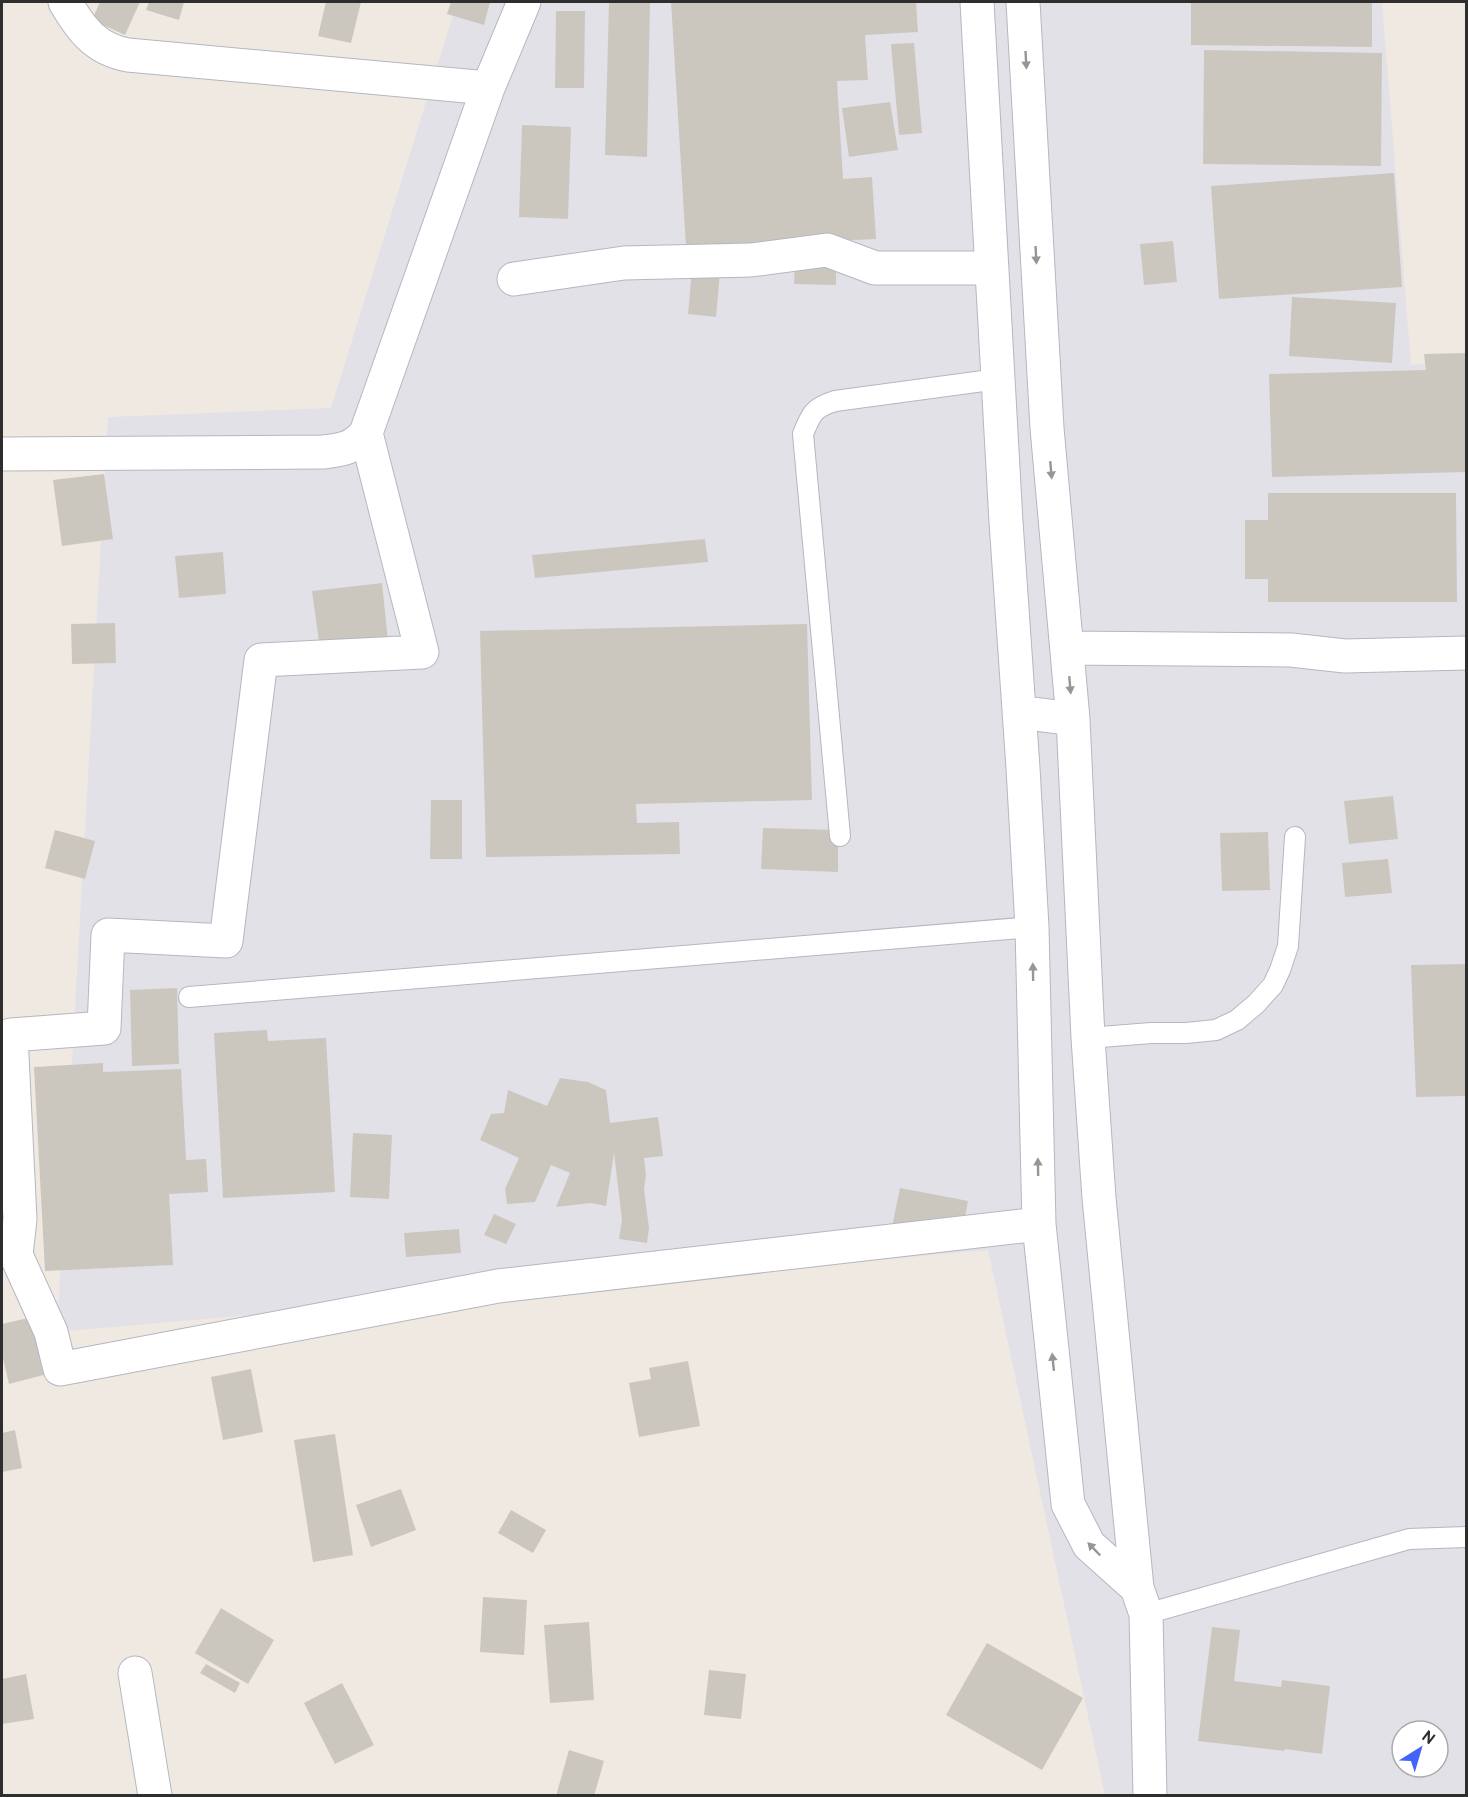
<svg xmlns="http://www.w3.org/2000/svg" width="1468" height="1797" font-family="Overpass,sans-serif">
	<rect width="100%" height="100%" fill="#efe9e1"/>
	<!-- industrial -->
	<path fill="#e3e1e8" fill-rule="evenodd" d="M457 2H1382L1411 365 1466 360V1795H1105L988 1250 57 1332 108 417 331 408ZM1402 1731H1438V1767H1402Z"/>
	<!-- building -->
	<path fill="#cbc7bf" d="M100 2H140L125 35 92 20Z
		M149 2H184L179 20 146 10Z
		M326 2H361L351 43 318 36Z
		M451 2H490L484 25 447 14Z
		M609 2H650L647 157 605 155Z
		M671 2H916L918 32 865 35 868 80 837 81 843 179 872 177 876 239 813 242V240L686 247Z
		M1191 2H1372V47L1191 45Z
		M556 11H585L584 88H555Z
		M914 43 922 133 899 135 891 44Z
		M1204 50 1382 53 1381 166 1203 164Z
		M890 102 898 150 849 157 842 108Z
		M522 125 571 127 568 219 519 217Z
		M1394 173 1402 287 1219 299 1211 186Z
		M1173 241 1177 282 1144 285 1140 244Z
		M795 258 836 259V285L794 284Z
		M692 270 720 272 716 317 688 314Z
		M1292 297 1396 303 1392 363 1289 356Z
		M1466 353V472L1272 477 1269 374 1426 370 1424 354Z
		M104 474 113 539 62 546 53 480Z
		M1268 493H1456L1457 602H1268V579H1245V520H1268Z
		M705 539 708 562 535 578 532 555Z
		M223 552 226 594 179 598 175 556Z
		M382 583 388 641 320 649 312 591Z
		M115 623 116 663 72 664 71 624Z
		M807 624 812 800 636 804 637 823 679 822 680 854 486 857 480 631Z
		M1393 796 1398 839 1349 844 1344 801Z
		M431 800H462V859H430Z
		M763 828 838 830V872L761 869Z
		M55 830 95 841 85 879 45 868Z
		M1268 832 1270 890 1222 891 1220 833Z
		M1388 859 1392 893 1345 897 1342 863Z
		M1466 964V1096L1416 1097 1411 965Z
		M177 988 179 1064 132 1066 130 990Z
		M267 1030 268 1041 326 1038 335 1192 223 1198 214 1033Z
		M103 1063V1072L181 1069 186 1160 206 1159 208 1192 169 1194 173 1265 45 1271 34 1067Z
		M560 1078 588 1082 606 1090 610 1123 658 1117 663 1156 644 1158 646 1175 644 1189 649 1228 647 1243 619 1239 622 1220 614 1153 606 1206 591 1203 556 1207 570 1173 551 1165 535 1202 507 1204 505 1189 519 1158 480 1140 491 1114 504 1113 508 1090 547 1106Z
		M353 1133 392 1135 389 1199 350 1197Z
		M900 1188 968 1201 961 1240 892 1227Z
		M494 1214 516 1224 506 1244 484 1235Z
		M459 1229 461 1253 406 1257 404 1233Z
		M41 1315 55 1372 9 1384 2 1354V1324Z
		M688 1361 700 1426 639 1437 629 1383 651 1379 649 1368Z
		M251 1369 263 1432 223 1440 211 1377Z
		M15 1430 22 1468 2 1472V1433Z
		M335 1434 353 1555 313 1562 294 1440Z
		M401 1489 416 1530 371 1547 356 1505Z
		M511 1510 546 1530 533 1553 498 1533Z
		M483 1597 527 1600 524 1655 480 1652Z
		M221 1608 274 1640 248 1684 195 1653Z
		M589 1622 594 1700 550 1703 544 1625Z
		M1212 1627 1240 1630 1234 1681 1281 1687 1282 1680 1330 1686 1322 1754 1285 1749 1284 1751 1198 1741Z
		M987 1643 1083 1698 1042 1770 946 1715Z
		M206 1664 240 1683 235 1693 200 1673Z
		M709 1670 746 1674 741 1719 704 1715Z
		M26 1674 34 1719 2 1724V1679Z
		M342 1683 374 1745 335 1764 304 1703Z
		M569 1750 604 1761 594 1796H556Z"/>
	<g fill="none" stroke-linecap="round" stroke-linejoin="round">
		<defs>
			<path id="service" d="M840 836 803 434C811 414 813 408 835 401L998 379
				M189 997 1032 927
				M1088 1038 1151 1033H1186L1216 1030 1237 1020 1256 1004 1273 985 1280 970 1288 946 1295 837
				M1146 1614 1409 1539 1466 1537"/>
			<path id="minor" d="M65 2C81 29 95 49 128 55L488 88
				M977 2 1006 522 1023 768 1032 927 1039 1224 1068 1504 1089 1545 1137 1588
				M1023 2 1047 428 1073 719 1088 1038 1099 1198 1137 1588 1146 1614 1150 1796
				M514 279 624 263 751 260 827 250 875 268H992
				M366 433 422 652 261 660 226 941 108 935 104 1028 11 1035 20 1219 16 1255 51 1332 60 1369 498 1286 1039 1224
				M2 454 323 452C342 450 354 448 366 433L488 88 524 2
				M1067 648 1291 650 1345 656 1466 653
				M1019 712 1073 719
				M135 1673 155 1796"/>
		</defs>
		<!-- service casing -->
		<use href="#service" stroke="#b4b7c1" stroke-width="22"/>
		<!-- minor casing -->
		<use href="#minor" stroke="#b4b7c1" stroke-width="35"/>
		<!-- service -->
		<use href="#service" stroke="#fff" stroke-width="20"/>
		<!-- minor -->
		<use href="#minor" stroke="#fff" stroke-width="33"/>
	</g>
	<!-- one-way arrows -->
	<defs><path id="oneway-solid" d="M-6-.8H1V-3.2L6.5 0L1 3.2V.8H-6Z" transform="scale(1.5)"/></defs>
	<g fill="#969696">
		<use href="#oneway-solid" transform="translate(1026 60) rotate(87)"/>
		<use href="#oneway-solid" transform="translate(1036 255) rotate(87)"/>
		<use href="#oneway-solid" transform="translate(1051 470) rotate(85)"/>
		<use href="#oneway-solid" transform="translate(1070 685) rotate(85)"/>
		<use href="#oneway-solid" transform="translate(1033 972) rotate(-91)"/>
		<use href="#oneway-solid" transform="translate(1038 1167) rotate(-91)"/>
		<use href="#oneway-solid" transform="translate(1053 1362) rotate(-96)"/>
		<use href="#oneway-solid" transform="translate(1094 1549) rotate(-134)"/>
	</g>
	<!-- border -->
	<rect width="1468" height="1797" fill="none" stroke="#2e2e2e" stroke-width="6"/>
	<!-- north arrow -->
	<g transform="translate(1420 1749) rotate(37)"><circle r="28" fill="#ffffff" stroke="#ababab" stroke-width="1.5"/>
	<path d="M0-4.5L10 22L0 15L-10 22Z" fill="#4264fb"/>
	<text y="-9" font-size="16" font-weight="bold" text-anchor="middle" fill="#2e2e2e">N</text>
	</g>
</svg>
